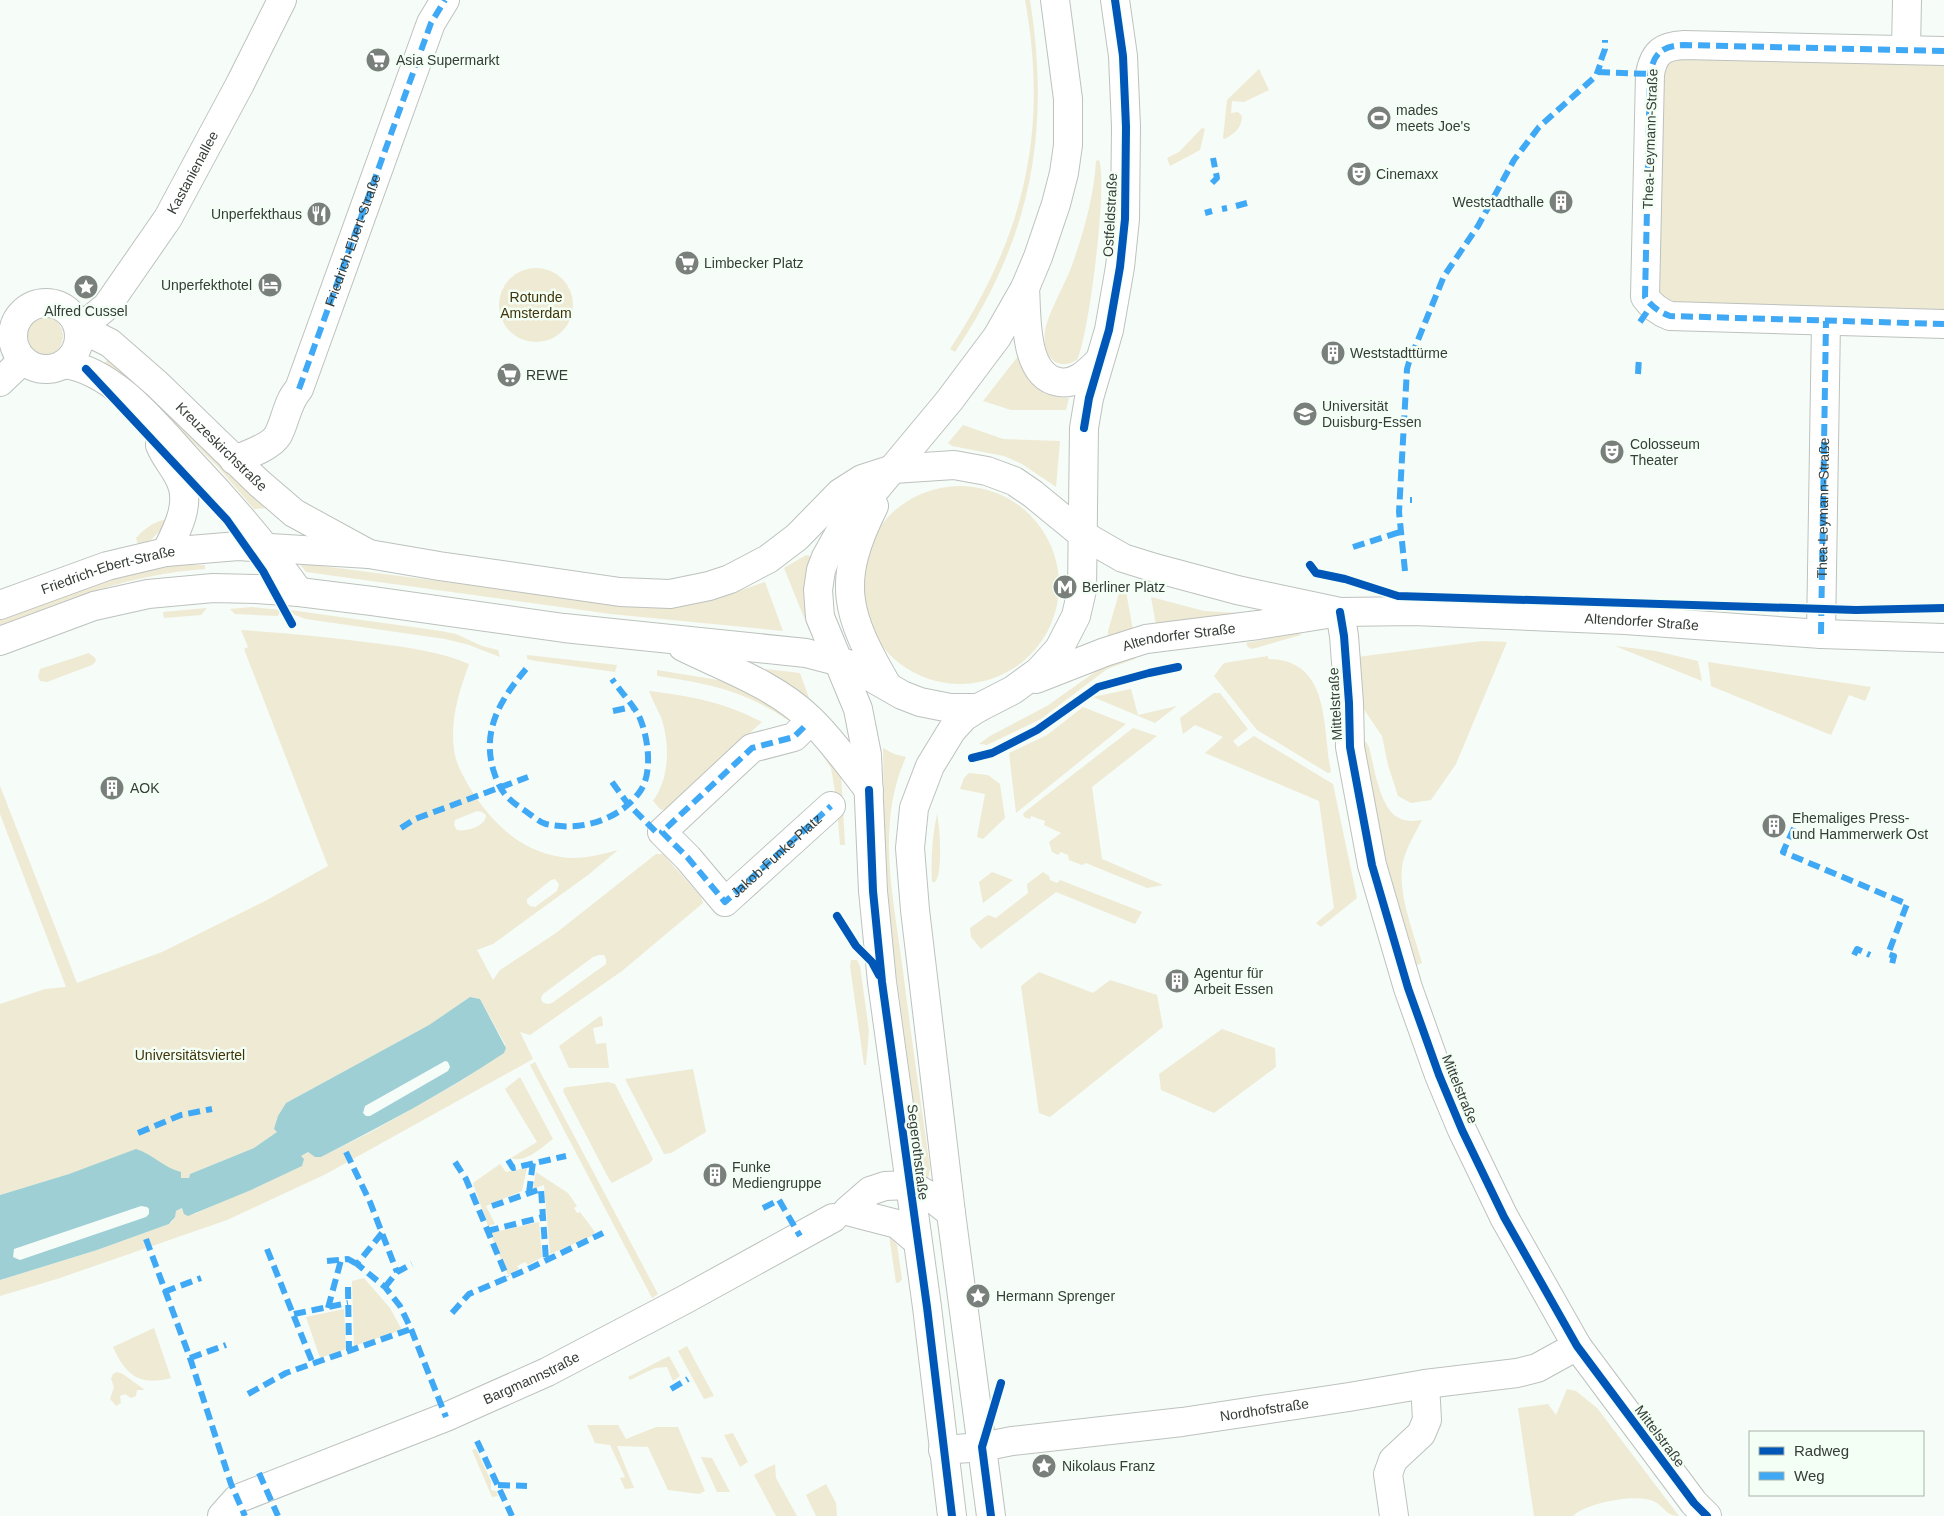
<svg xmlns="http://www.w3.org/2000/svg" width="1944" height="1516" font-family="Arial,sans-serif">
	<rect width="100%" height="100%" fill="#f6fcf7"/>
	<!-- green -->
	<path fill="#efead4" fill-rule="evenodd" d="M1025 0H1030C1051 134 1031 238 955 352L950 349C1024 237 1049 132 1025 0Z
		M1944 51V322L1654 304 1656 56Z
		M1259 69 1269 90 1244 102 1232 101 1231 113 1238 112 1242 116C1241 129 1236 132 1225 139L1223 138 1227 100Z
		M1202 128 1205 129 1200 150 1170 166 1167 158 1179 152Z
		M1099 160C1108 182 1089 336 1077 360 1054 373 1042 353 1045 332 1047 315 1064 286 1071 268 1083 235 1094 197 1096 161Z
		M499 305a37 37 0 1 1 74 0a37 37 0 1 1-74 0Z
		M25 336a19 19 0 1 1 38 0a19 19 0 1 1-38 0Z
		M112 355 268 508 254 509 219 468 147 397 103 365Z
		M1019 355C1028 383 1037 397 1069 398L1066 410H1011L983 401Z
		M963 425 1003 439 1060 441 1056 487 1022 464 1004 456 952 446 948 443Z
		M861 585a99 99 0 1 1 198 0a99 99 0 1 1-198 0Z
		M171 519 151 540 138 545 136 538C146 527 156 520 171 519Z
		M806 555 810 556 807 589 813 630H809L784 568Z
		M194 562V565H205V569C132 574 67 599 0 626V619C62 594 127 568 194 562Z
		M299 563 492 588 629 607 678 606 713 600 765 582 783 631 611 614 306 572Z
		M1122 583 1127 585V597L1133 630 1108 637V631Z
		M1151 597 1204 611 1256 614 1156 625Z
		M252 607 281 610 278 616 235 614 230 609Z
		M207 608 201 615 164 618 163 612Z
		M290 610 441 631 456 634 482 646 498 650 500 657 469 645 445 639 306 619 295 615Z
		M241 630C285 633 328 637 373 643 406 647 438 651 469 664 459 692 450 719 454 750 456 764 463 776 470 788 491 822 520 851 561 857 581 860 599 855 618 850L588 875 493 944 477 950 493 980 500 970 556 933 656 854H663L701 897 703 903 622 971 530 1035 520 1032 533 1059 326 1174 227 1220 57 1279 0 1296V1280L97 1250 169 1224 172 1222 176 1211 183 1208 194 1214 302 1166 301 1156 308 1152 312 1155 321 1157 369 1133 461 1081 505 1051V1044L480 999 470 997 429 1025 286 1103 277 1132 270 1138 254 1148 190 1174 189 1178H181V1172L171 1170 155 1159 136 1150 69 1174 0 1195V1004L45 989 66 987 0 814V786L77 983 162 952 267 900 328 866 244 649 248 647ZM477 811 482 812 486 815C486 826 467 832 457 830L454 825 455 820ZM555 879 559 884 557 891 535 907 530 906 527 903V899L551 880ZM599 955H604L606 959V964L552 1003 547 1004 542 1002 541 998 543 994 593 957Z
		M1299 633 1301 635 1252 649 1248 647 1246 643Z
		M1482 641 1507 642 1456 764 1431 800 1411 803 1398 796 1388 765 1382 736 1359 702 1357 657Z
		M1615 646 1656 651 1698 661 1702 681Z
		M89 653 95 658 96 661 92 665 47 682 40 681 38 677 40 669Z
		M1137 654 1135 659 1107 669 1041 719 987 745 979 744 990 736 1047 706 1112 660Z
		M527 655 617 665 615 672 536 661 527 659Z
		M1268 656V659C1331 660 1322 726 1331 772L1328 773 1257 730 1214 676 1224 663Z
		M1708 662 1871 687 1865 701 1849 695 1831 735 1711 686Z
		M758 668 800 673 809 698V701Z
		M657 670 718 680 762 698 792 720 786 719C743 690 706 683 657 676Z
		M1131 689 1138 715 1177 706 1155 723 1093 697Z
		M649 691C691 696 724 702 762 722L665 809 661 810 653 801C670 778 670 743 661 717 657 708 652 700 649 691Z
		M1214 693H1220L1248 729 1233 741 1238 747 1254 736 1333 784 1357 898 1321 927 1316 923 1334 908 1319 801 1205 753 1223 737 1195 725 1183 734 1180 718Z
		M1083 707 1126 724 1016 813 1009 753 1047 735Z
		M1133 728 1157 736 1092 787 1102 859 1163 885 1147 888 1086 863 1082 865 1069 860 1068 855 1061 852 1058 855 1052 852 1049 842 1061 833 1044 825 1045 821 1031 816 1030 819 1024 817 1023 814 1026 811Z
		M811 738 841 773 845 845H840L836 797 831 768Z
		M1361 742H1366L1369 747C1374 766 1380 810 1399 818 1406 822 1415 821 1422 820 1415 834 1404 851 1402 867 1399 899 1414 933 1422 963L1417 965 1389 872 1361 752Z
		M883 748 894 754 906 757C875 825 894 900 903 971 911 1037 921 1102 930 1168L928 1179H926L923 1172 920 1151 891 934 884 826Z
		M969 773 988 775 1000 784 1005 818 983 839 977 837 985 794 960 789 964 778Z
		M937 814C940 826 943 874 935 882H932C931 859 932 837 937 814Z
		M992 872 1013 880 983 903 979 882Z
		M1043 872 1049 876 1050 880 1057 883 1060 880 1142 912 1135 924 1056 892 981 949 971 937 970 928 988 915 996 918 1028 893 1027 884Z
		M851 960H857L860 966 869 1031 866 1065H864L850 966Z
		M1039 972 1093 993 1110 980 1157 995 1163 1027 1050 1117 1039 1113 1021 986Z
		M600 1016 602 1017 603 1026 593 1028 596 1044 606 1043 609 1068H569L559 1046Z
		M1222 1029 1275 1048 1276 1067 1214 1113 1161 1090 1159 1074Z
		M535 1062 658 1294 652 1298 530 1065Z
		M693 1069 706 1132 671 1153 664 1154 625 1079Z
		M520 1077 553 1139C542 1147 525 1164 511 1158L537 1142 505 1089Z
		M608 1082 615 1084 653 1159 650 1163 612 1183 609 1179 563 1091 564 1088 568 1087Z
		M500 1164 506 1172 527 1168 522 1191 486 1206 495 1224 488 1226 473 1183Z
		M536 1172 568 1193 577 1206 574 1208 577 1213 580 1212 595 1232 592 1236 550 1254 544 1185 533 1189Z
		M539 1222 542 1257 528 1265 525 1262 517 1266 519 1269 508 1275 490 1233Z
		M889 1235 897 1245 902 1279 900 1282 896 1283Z
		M364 1278 390 1308 402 1330 354 1346 352 1281Z
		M344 1309 346 1349 320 1358 306 1317Z
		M154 1328 171 1378C140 1386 126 1376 113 1347Z
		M687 1346 714 1396 704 1399 678 1351Z
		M669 1356 680 1376 673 1381 667 1367 655 1368 630 1380 628 1377Z
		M117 1372 123 1374 145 1390H137L136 1396 131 1398 125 1394 120 1396 121 1403 116 1406 110 1399 114 1387 111 1379 113 1374Z
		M1567 1389 1576 1391 1597 1408 1679 1516C1665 1516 1665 1506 1653 1501 1637 1493 1585 1503 1573 1516H1534L1518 1408 1548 1404 1556 1415Z
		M587 1425H618L626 1439 656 1427H678L705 1491 699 1494 668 1490 648 1447 617 1446 634 1488 625 1489 620 1478 625 1477 610 1445 595 1443Z
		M733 1433 748 1462 740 1467 724 1435Z
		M476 1449 491 1481V1490L496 1491 498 1496 492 1497 472 1450Z
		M701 1457 712 1458 730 1492H717Z
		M775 1464 776 1478 797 1516H776L754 1475Z
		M826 1484 836 1503 837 1516H816L806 1495Z"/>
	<!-- water -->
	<path fill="#9dcfd5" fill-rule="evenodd" d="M470 997 480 999 506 1048 504 1053C446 1092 383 1125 321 1157H315L308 1152 301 1156 304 1159 302 1166 251 1190 188 1216 184 1214 182 1208 176 1211 175 1217 169 1224 97 1250 0 1280V1195L69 1174 136 1149C153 1154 164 1168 181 1172V1178H189L190 1174 254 1148 277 1132 274 1129 278 1116 286 1103 429 1025ZM445 1061 448 1062 450 1067 448 1071 370 1116H366L363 1113 365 1106ZM141 1206 147 1207 149 1209V1214L146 1217 20 1260 13 1257 14 1249Z"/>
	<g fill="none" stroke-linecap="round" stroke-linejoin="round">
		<defs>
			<g id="street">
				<path d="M1906 49 1907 0"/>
				<path d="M1944 51 1684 45C1663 46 1654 52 1650 74L1645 297C1652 307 1659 312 1670 316L1944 324"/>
				<circle cx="46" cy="336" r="33"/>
				<path id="s1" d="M79 329 107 306 168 218 240 84 282 0"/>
				<path id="s2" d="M79 334 96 336 110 343 157 384 259 483 294 513 369 554"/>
				<path d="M64 364C115 371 158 427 191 463 230 504 266 546 299 592"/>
				<path d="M0 382 23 360"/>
				<path d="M160 445C165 458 176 469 181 482 191 505 176 532 166 552"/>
				<path d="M234 460C247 455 271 447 278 435 286 420 287 402 299 389L431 23 445 0"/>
				<path d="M1340 612 1344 636 1349 703 1350 747 1372 865 1408 988 1439 1075 1462 1130 1504 1217 1577 1346 1694 1503 1707 1516"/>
				<path d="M1821 634 1826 321"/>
				<path id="s3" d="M804 727 794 737 752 748 662 832 688 858 725 902 831 806"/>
				<path d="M917 1241 897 1224 847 1211 870 1191 885 1186 910 1185 930 1196 951 1213"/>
				<path id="s4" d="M943 1450 982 1447 1012 1441 1182 1422 1349 1397 1425 1384 1517 1373 1537 1368 1577 1346"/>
				<path id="s5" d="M222 1516 237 1499 446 1417 547 1372 684 1300 833 1218"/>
				<path d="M1394 1516 1388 1474 1393 1460 1421 1434 1427 1420 1425 1384"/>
			</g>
			<g id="secondary">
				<path d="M1025 288C1027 315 1023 376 1059 382 1076 385 1088 372 1099 361"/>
				<path d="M874 506C836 582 845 613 887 685"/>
				<path id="s6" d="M0 605 107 566 166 552 238 546 369 554 439 566 620 592 670 594 709 586 730 579 768 559 797 537 840 493 862 479 893 469 954 465 987 471 1014 481 1033 494 1083 535 1123 558 1155 568 1237 590 1340 612"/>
				<path d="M0 641 94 606 148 594 213 588 256 589 299 592 372 601 564 628 806 653 848 664 902 695 920 702 950 708H978L1013 690 1039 671 1059 649 1076 616 1082 590 1084 428 1089 398 1109 330 1120 267 1125 219 1126 127 1123 56 1115 0"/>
				<path d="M683 647C726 668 775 685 810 719 832 740 850 766 869 790"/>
				<path id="s7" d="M1036 679 1105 652 1146 639 1258 625 1340 612 1414 611 1625 620 1821 634 1944 638"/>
				<path d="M978 708 964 717 952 730 930 766 914 808 910 848 915 910 951 1213 991 1516"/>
				<path d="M952 1516 927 1307 882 982 873 891 867 755 858 709 820 617 818 590 821 570 826 557 840 532 949 401 997 337 1025 288 1038 257 1056 204 1064 173 1068 145V99L1055 0"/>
			</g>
		</defs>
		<!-- street casing -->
		<use href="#street" stroke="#bdc2be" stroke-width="30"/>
		<!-- secondary casing -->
		<use href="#secondary" stroke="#bdc2be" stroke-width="30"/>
		<!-- street -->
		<use href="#street" stroke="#fefffe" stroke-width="28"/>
		<!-- secondary -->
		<use href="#secondary" stroke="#fefffe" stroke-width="28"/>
		<!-- quiet -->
		<g stroke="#3fa9f5" stroke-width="6" stroke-dasharray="12 6" stroke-linecap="butt">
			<path d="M1944 51 1684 45C1663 46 1654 52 1650 74L1645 297C1652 307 1659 312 1670 316L1944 324"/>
			<path d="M1601 60 1605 49V40"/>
			<path d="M1598 72 1650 74"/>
			<path d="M1212 183 1217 178 1213 158"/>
			<path d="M1236 206 1247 203"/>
			<path d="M1222 209 1227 208"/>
			<path d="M1205 213 1212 211"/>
			<path d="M1640 322 1651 306"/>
			<path d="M1638 374 1639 357"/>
			<path id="s8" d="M299 389 431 23 445 0"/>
			<path d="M1410 500H1412"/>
			<path d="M1353 547 1400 532"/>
			<path d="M1405 571 1399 512 1407 369 1409 362 1444 276 1478 226 1514 160 1539 127 1596 76 1600 65"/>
			<path id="s9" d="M1821 634 1826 321"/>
			<path d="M526 669C501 699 482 729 493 769 499 789 505 798 524 810 530 814 539 822 546 824 580 832 621 820 641 790 653 771 648 736 639 716 632 703 620 691 612 679"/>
			<path d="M613 711 632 707"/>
			<path d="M804 727 794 737 752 748 662 832 688 858 725 902 831 806"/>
			<path d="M612 782 628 804 659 835"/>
			<path d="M401 828 415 819 528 777"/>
			<path d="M1794 828 1783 852 1907 904 1888 954 1894 956 1892 964 1888 963"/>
			<path d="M1854 955 1857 949 1870 955"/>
			<path d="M138 1133 181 1115 212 1109"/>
			<path d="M346 1152 370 1202 397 1272"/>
			<path d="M508 1160 513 1168 566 1156"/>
			<path d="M455 1162 466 1179 507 1277"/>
			<path d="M529 1193 533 1162"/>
			<path d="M492 1206 541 1189 546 1260"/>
			<path d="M763 1208 779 1200 800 1236"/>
			<path d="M487 1231 543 1217"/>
			<path d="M382 1233 357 1264 385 1287 400 1306 411 1329 446 1417"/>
			<path d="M146 1239 190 1358 231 1484 245 1516"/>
			<path d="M267 1249 313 1364"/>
			<path d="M327 1261 348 1259 357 1264"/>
			<path d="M348 1287 349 1351"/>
			<path d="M385 1287 397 1272 412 1264"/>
			<path d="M164 1292 201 1278"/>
			<path d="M328 1308 341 1260"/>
			<path d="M452 1313 469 1294 526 1270 603 1233"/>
			<path d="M294 1314 348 1303"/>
			<path d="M190 1358 226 1345"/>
			<path d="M671 1389 688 1379"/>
			<path d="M248 1394 286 1373 411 1329"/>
			<path d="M477 1441 512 1516"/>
			<path d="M259 1473 278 1516"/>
			<path d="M498 1485 527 1486"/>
		</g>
		<defs>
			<path id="cycleway" d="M86 369 227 520 263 571 292 624
				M1084 428 1089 398 1109 330 1120 267 1125 219 1126 127 1123 56 1115 0
				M1310 565 1316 573 1345 579 1398 596 1856 610 1944 608
				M1340 612 1344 636 1349 703 1350 747 1372 865 1408 988 1439 1075 1462 1130 1504 1217 1577 1346 1694 1503 1707 1516
				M972 758 992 753 1037 730 1098 687 1149 673 1178 667
				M869 790 873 891 882 982 927 1307 952 1516
				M837 916 856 946 872 962 879 975
				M991 1516 982 1447 1001 1383"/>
		</defs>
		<!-- cycleway casing -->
		<use href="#cycleway" stroke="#f3fff5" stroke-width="11"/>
		<!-- cycleway -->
		<use href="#cycleway" stroke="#0057b8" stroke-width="8"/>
	</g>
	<!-- icons -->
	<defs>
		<symbol id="supermarket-disc" viewBox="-11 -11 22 22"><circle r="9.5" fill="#797f7a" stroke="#f3fff5"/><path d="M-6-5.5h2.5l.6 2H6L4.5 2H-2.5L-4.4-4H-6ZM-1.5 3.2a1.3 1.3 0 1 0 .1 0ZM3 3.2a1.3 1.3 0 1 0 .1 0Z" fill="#fff"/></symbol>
		<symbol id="stadium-disc" viewBox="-11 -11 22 22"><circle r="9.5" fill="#797f7a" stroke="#f3fff5"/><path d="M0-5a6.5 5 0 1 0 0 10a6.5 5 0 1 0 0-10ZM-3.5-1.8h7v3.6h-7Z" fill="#fff"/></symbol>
		<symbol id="theatre-disc" viewBox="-11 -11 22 22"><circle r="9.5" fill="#797f7a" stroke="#f3fff5"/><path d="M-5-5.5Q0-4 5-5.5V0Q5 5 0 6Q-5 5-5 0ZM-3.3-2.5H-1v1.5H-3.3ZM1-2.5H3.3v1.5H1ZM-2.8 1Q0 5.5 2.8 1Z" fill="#fff"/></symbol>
		<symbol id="building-disc" viewBox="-11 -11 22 22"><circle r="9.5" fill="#797f7a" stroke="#f3fff5"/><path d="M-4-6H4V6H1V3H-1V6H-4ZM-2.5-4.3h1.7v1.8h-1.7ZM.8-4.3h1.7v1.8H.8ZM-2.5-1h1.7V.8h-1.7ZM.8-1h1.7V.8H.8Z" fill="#fff"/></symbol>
		<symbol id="restaurant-disc" viewBox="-11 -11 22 22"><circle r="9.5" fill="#797f7a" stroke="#f3fff5"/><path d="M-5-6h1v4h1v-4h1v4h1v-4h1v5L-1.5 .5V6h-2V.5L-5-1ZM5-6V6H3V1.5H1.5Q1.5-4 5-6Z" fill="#fff"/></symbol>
		<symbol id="hotel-disc" viewBox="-11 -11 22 22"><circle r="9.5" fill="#797f7a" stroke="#f3fff5"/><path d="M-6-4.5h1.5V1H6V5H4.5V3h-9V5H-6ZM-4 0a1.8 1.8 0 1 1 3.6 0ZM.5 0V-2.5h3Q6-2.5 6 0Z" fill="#fff"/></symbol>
		<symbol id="sight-disc" viewBox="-11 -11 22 22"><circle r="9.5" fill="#797f7a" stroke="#f3fff5"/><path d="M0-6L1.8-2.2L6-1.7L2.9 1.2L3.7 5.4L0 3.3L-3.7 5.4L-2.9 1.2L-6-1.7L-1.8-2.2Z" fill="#fff"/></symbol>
		<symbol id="university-disc" viewBox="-11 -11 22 22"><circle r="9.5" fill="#797f7a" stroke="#f3fff5"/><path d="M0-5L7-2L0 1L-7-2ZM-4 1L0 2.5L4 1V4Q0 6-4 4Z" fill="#fff"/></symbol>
		<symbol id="metro-disc" viewBox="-11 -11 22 22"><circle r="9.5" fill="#797f7a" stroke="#f3fff5"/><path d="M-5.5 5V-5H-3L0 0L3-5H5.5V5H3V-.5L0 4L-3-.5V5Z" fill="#fff"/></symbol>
	</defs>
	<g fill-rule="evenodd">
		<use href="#supermarket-disc" x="364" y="46" width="28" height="28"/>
		<use href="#stadium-disc" x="1365" y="104" width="28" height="28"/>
		<use href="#theatre-disc" x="1345" y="160" width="28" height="28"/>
		<use href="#building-disc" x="1547" y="188" width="28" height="28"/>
		<use href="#restaurant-disc" x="305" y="200" width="28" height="28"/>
		<use href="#supermarket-disc" x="673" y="249" width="28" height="28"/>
		<use href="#hotel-disc" x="256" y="271" width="28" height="28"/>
		<use href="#sight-disc" x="72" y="273" width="28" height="28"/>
		<use href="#building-disc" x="1319" y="339" width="28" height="28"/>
		<use href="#supermarket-disc" x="495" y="361" width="28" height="28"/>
		<use href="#university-disc" x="1291" y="400" width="28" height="28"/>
		<use href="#theatre-disc" x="1598" y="438" width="28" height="28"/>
		<use href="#metro-disc" x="1051" y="573" width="28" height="28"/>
		<use href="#building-disc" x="98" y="774" width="28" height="28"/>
		<use href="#building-disc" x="1760" y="812" width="28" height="28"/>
		<use href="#building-disc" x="1163" y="967" width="28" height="28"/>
		<use href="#building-disc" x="701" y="1161" width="28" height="28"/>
		<use href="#sight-disc" x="964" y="1282" width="28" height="28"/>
		<use href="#sight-disc" x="1030" y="1452" width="28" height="28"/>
	</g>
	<g text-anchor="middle" stroke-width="5" stroke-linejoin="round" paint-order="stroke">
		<!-- poi labels -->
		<g font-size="14" fill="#363c37" stroke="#f3fff5" text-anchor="start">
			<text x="396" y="65">Asia Supermarkt</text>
			<text x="1396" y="115">mades<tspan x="1396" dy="16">meets Joe's</tspan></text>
			<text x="1376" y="179">Cinemaxx</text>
			<text x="1544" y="207" text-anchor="end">Weststadthalle</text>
			<text x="302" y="219" text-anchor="end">Unperfekthaus</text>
			<text x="704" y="268">Limbecker Platz</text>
			<text x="252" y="290" text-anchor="end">Unperfekthotel</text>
			<text x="86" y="316" text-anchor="middle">Alfred Cussel</text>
			<text x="1350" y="358">Weststadttürme</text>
			<text x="526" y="380">REWE</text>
			<text x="1322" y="411">Universität<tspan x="1322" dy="16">Duisburg-Essen</tspan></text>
			<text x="1630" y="449">Colosseum<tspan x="1630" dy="16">Theater</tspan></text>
			<text x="1082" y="592">Berliner Platz</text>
			<text x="130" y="793">AOK</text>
			<text x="1792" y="823">Ehemaliges Press-<tspan x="1792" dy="16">und Hammerwerk Ost</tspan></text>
			<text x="1194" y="978">Agentur für<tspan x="1194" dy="16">Arbeit Essen</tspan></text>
			<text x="732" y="1172">Funke<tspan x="732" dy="16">Mediengruppe</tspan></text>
			<text x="996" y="1301">Hermann Sprenger</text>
			<text x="1062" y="1471">Nikolaus Franz</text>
		</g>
		<!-- street labels -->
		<g font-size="14" fill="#363c37" stroke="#f3fff5">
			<text transform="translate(1650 139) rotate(-88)" y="5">Thea-Leymann-Straße</text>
			<text dy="5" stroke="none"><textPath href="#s1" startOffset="195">Kastanienallee</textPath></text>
			<text transform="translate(1110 215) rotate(-87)" y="5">Ostfeldstraße</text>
			<text dy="5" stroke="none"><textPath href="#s8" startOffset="158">Friedrich-Ebert-Straße</textPath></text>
			<text dy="5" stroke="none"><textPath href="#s2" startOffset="185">Kreuzeskirchstraße</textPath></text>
			<text dy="5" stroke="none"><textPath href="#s9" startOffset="126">Thea-Leymann-Straße</textPath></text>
			<text dy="5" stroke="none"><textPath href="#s6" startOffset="114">Friedrich-Ebert-Straße</textPath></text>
			<text dy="5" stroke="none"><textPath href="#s7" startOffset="615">Altendorfer Straße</textPath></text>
			<text dy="5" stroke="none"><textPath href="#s7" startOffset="150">Altendorfer Straße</textPath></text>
			<text transform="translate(1335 704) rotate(-93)" y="5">Mittelstraße</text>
			<text dy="5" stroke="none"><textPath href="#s3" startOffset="344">Jakob-Funke-Platz</textPath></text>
			<text transform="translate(1460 1089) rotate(68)" y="5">Mittelstraße</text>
			<text transform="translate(918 1152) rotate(83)" y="5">Segerothstraße</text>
			<text dy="5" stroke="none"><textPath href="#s5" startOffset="341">Bargmannstraße</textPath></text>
			<text dy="5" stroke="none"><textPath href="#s4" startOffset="324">Nordhofstraße</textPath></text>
			<text transform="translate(1660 1436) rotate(53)" y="5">Mittelstraße</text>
		</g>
		<!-- park labels -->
		<g font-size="14" fill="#403409" stroke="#f3fff5">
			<text x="536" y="302">Rotunde<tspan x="536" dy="16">Amsterdam</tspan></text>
			<text x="190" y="1060">Universitätsviertel</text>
		</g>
	</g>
	<!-- legend -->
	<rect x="1749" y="1431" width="175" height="65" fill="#f3fff5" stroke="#a7b1a9"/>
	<rect x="1759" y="1447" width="25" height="8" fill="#0057b8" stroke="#a7b1a9"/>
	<text x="1794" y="1456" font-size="15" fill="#363c37">Radweg</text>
	<rect x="1759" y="1472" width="25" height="8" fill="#3fa9f5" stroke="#a7b1a9"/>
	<text x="1794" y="1481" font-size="15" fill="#363c37">Weg</text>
</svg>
